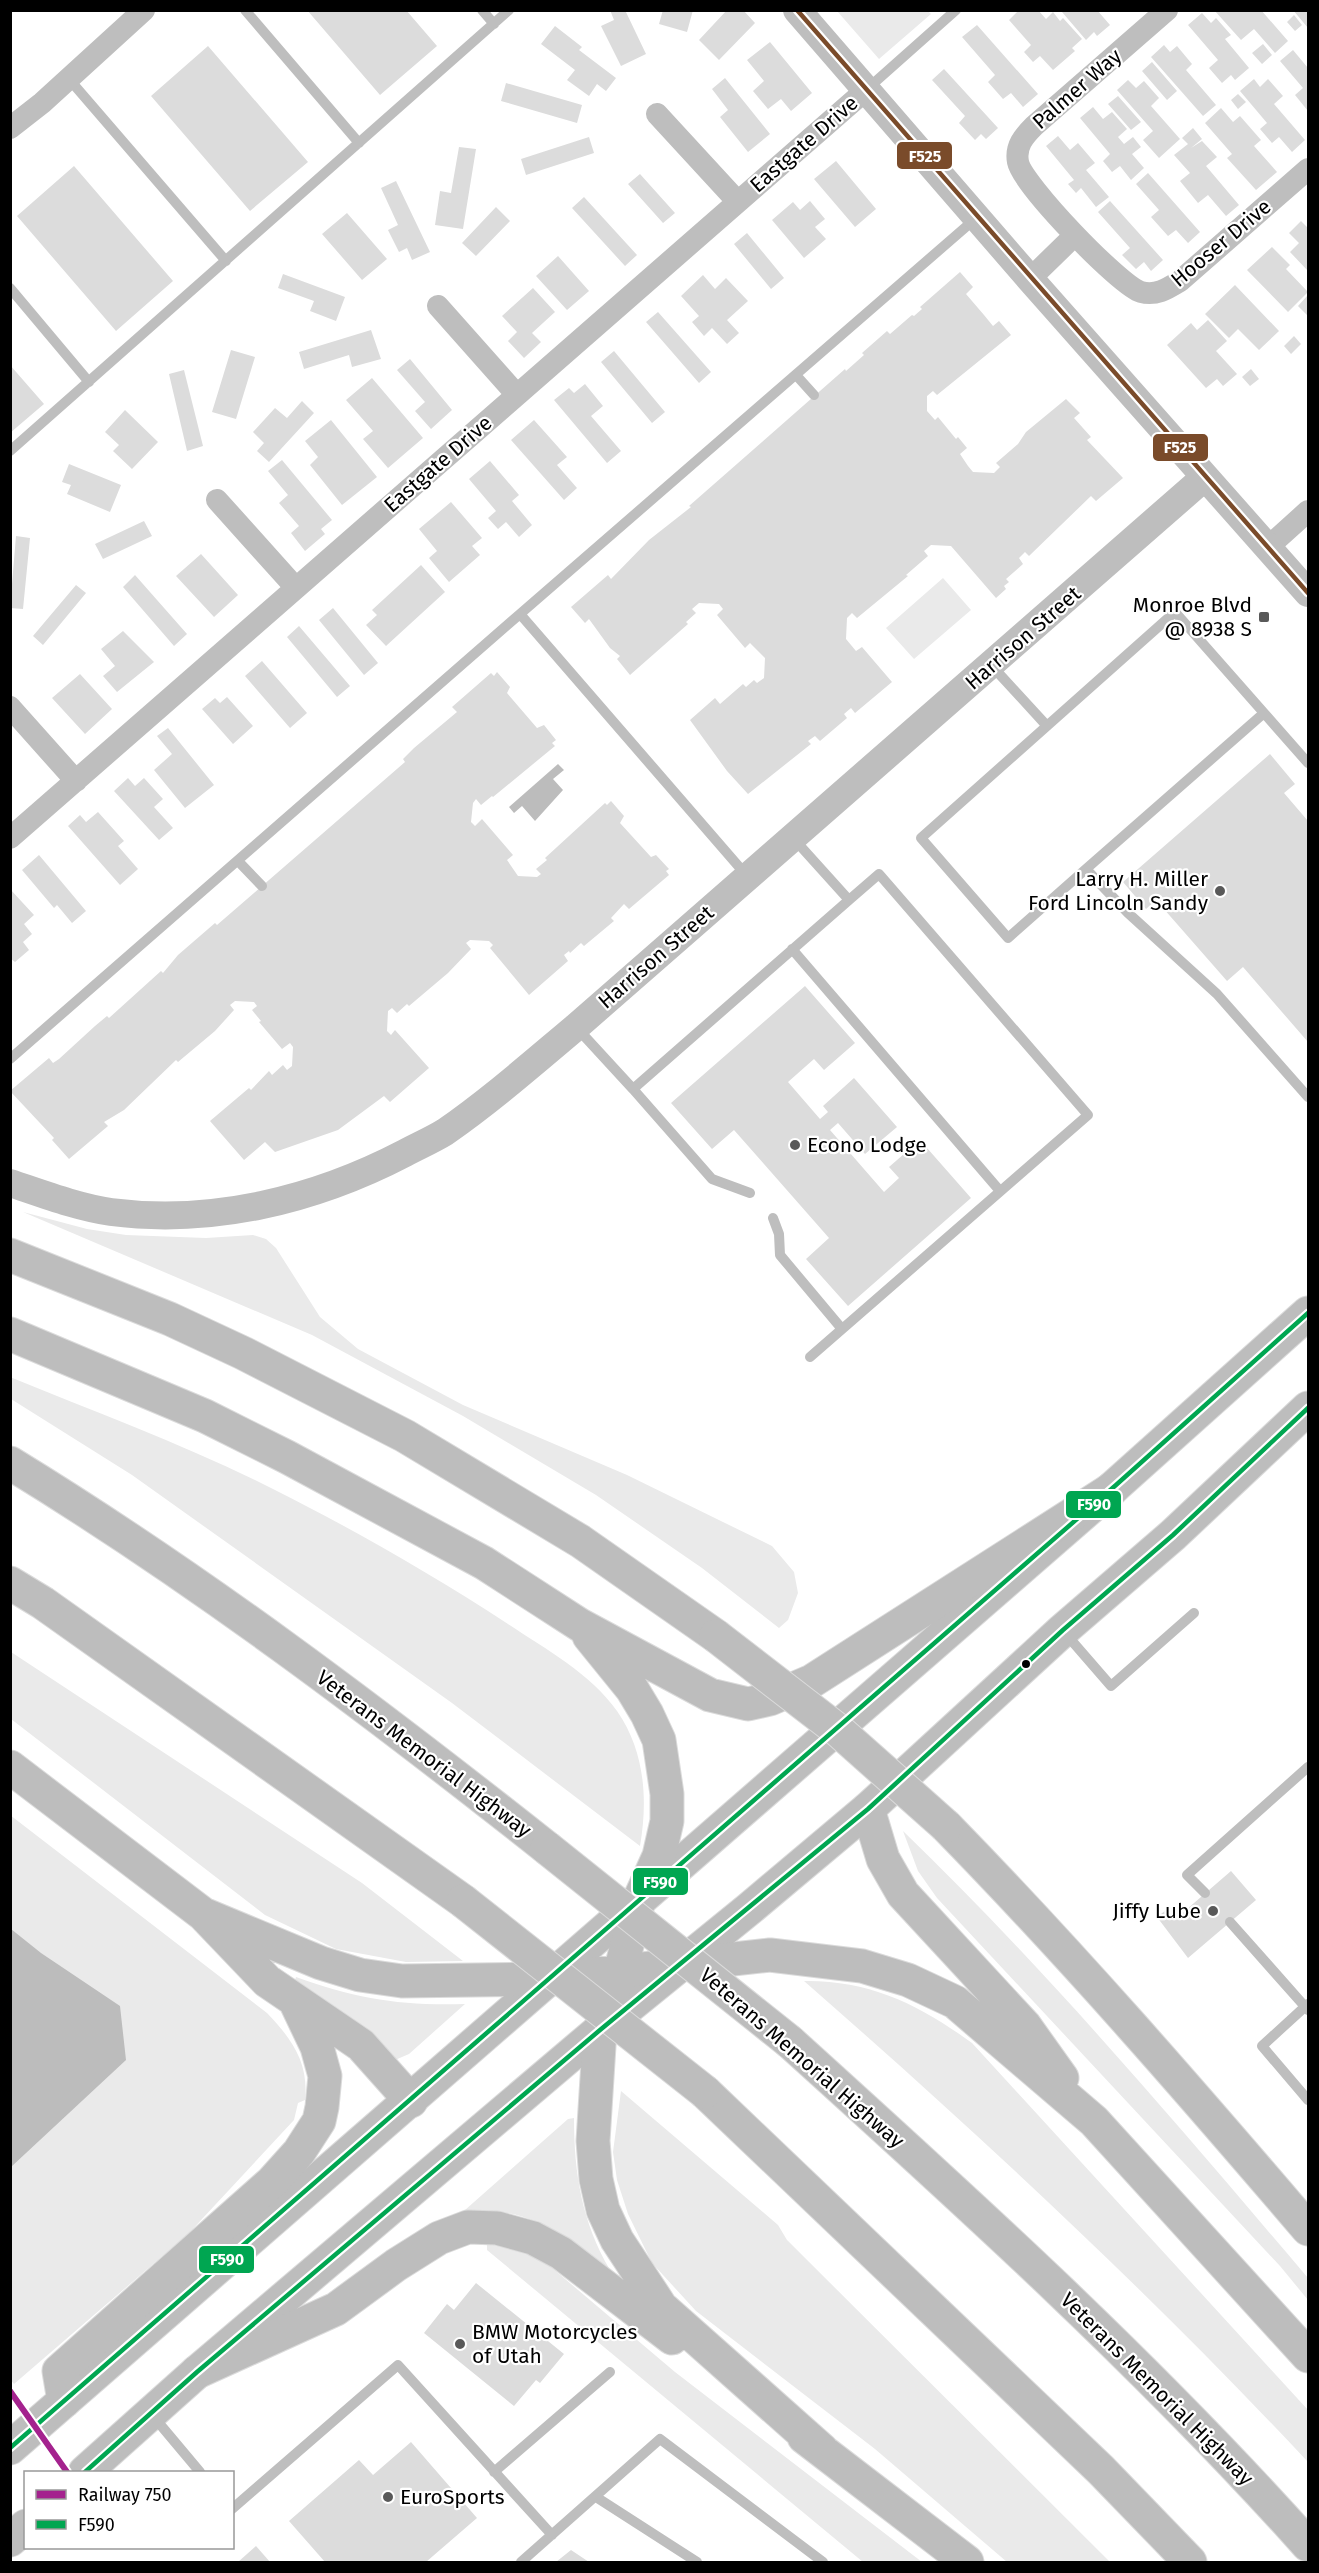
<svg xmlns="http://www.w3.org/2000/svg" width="1319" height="2573" font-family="'Fira Sans',sans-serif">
	<rect width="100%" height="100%" fill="#fff"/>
	<!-- green -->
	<path fill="#eaeaea" d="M928 11 931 14 879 59 837 11Z
		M943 578 971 610 914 659 886 628Z
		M23 1212 87 1229 126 1235 206 1238 253 1235 266 1239 276 1248 320 1317 358 1349 463 1405 627 1475 772 1546 794 1572 798 1593 788 1620 779 1628 702 1568 596 1495 463 1416 312 1335Z
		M10 1377C98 1413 188 1446 273 1489 353 1529 433 1575 508 1624 547 1650 590 1673 617 1711 645 1751 648 1800 640 1846L452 1703 132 1475 11 1399Z
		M11 1652 362 1883 463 1961 406 1962 336 1949 265 1915 11 1719Z
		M10 1815 267 2013C292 2039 309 2063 305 2100L298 2103 294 2120 189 2233 14 2384 10 2379Z
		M903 1831C1048 1971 1178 2125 1308 2278V2300L1280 2266 937 1898 918 1871Z
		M296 1977C356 1999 402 2006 465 2004L409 2054 395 2060 295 1980Z
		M804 1981C870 1980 920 2005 972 2043L1308 2410V2462C1149 2292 979 2134 804 1981Z
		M621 2091 778 2225 787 2240 1110 2562H1007L875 2449 696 2311 652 2263 628 2214 617 2180 613 2152Z
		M574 2118C574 2174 582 2222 610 2270 557 2233 534 2208 465 2210L568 2119Z
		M487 2243 512 2244 545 2262 675 2372 922 2562H863L487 2250Z"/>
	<!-- water -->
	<path fill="#bcbcbc" d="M558 764 564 770 553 779 563 790 535 821 522 806 514 813 509 807Z
		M11 1929 41 1953 120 2006 126 2060 11 2167Z"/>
	<!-- building -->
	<path fill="#dcdcdc" d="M307 10H406L437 46 380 95Z
		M610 10H625L646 54 621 66 601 26 614 20Z
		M663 10H693L687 32 659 24Z
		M727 10H743L755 23 719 60 699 40Z
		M1019 10H1038L1046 19 1053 12 1060 21 1063 18 1082 39 1072 48 1075 51 1053 70 1040 56 1033 62 1024 52 1031 45 1009 20Z
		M1064 10H1097L1110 25 1097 36 1094 32 1086 40 1062 12Z
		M1214 10H1261L1288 41 1275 53 1254 29 1241 40Z
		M1293 10H1308V28Z
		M1202 13 1211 23 1216 18 1231 35 1225 39 1249 68 1235 80 1231 75 1222 83 1209 68 1218 60 1188 25Z
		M1294 15 1302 25 1295 31 1287 22Z
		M977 25 1038 94 1023 107 1011 93 1003 99 988 82 995 75 962 37Z
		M555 26 582 47 579 50 616 78 606 91 597 84 589 96 567 80 575 70 541 44Z
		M770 42 812 93 791 111 781 99 768 109 753 91 764 81 747 60Z
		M1263 44 1272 55 1262 64 1252 53Z
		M1164 45 1170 52 1177 46 1192 64 1186 70 1216 105 1203 116 1151 57Z
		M208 46 308 162 250 211 151 96Z
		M1293 50 1308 68V111L1295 95 1303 88 1280 61Z
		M1152 62 1177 91 1167 100 1142 71Z
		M944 69 998 128 986 139 981 134 975 140 959 123 965 116 932 80Z
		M725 78 770 134 748 152 720 117 728 110 712 89Z
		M1254 79 1260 87 1268 79 1283 96 1274 104 1305 140 1292 152 1279 137 1272 143 1260 129 1267 123 1240 91Z
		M1128 80 1136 88 1144 81 1159 98 1151 106 1180 139 1159 158 1143 140 1153 131 1117 90Z
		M506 83 582 105 577 123 501 101Z
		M1238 94 1246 102 1238 109 1231 100Z
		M1118 96 1141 122 1131 130 1108 104Z
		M1093 107 1103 119 1112 112 1127 129 1118 137 1124 144 1133 137 1141 147 1132 154 1144 168 1131 180 1120 166 1112 172 1103 161 1110 154 1080 118Z
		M1221 108 1233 122 1240 116 1261 140 1254 146 1277 172 1256 190 1227 158 1232 154 1205 123Z
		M1193 128 1202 139 1191 148 1202 141 1217 157 1206 166 1239 205 1226 216 1208 195 1198 203 1180 181 1190 173 1174 155 1188 144 1182 138Z
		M1058 136 1070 150 1078 143 1095 163 1086 170 1109 197 1096 207 1081 188 1076 193 1068 184 1074 180 1046 146Z
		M589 137 594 153 526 175 521 159Z
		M459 147 476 149 463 229 435 225 440 191 451 193Z
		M836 161 876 209 855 227 814 179Z
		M74 166 173 281 116 331 17 216Z
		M1148 173 1200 232 1188 243 1176 230 1168 236 1151 217 1159 210 1136 184Z
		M640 174 675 213 663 223 628 184Z
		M396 181 430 252 412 260 407 248 399 252 388 230 398 225 381 188Z
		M584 197 637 255 625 266 572 208Z
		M810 201 825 219 815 227 826 239 804 258 772 220 793 202 800 210Z
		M1110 201 1163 260 1151 271 1144 262 1136 269 1122 255 1130 248 1098 212Z
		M496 207 510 221 476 256 462 243Z
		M347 213 387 259 362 280 322 234Z
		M1301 221 1308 228V271L1290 252 1299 243 1289 233Z
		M747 233 784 278 771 289 734 244Z
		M1272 247 1290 265 1286 269 1308 292 1288 312 1247 270Z
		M558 256 589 291 567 310 536 276Z
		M960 272 973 287 966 294 984 315 993 326 999 321 1011 335 937 395 933 391 927 396V411L935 420 938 417 956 439 958 437 967 448 960 454 968 466 973 472 994 473 1000 467 996 463 1018 444 1026 432 1066 399 1080 413 1074 418 1091 437 1087 440 1123 478 1096 501 1091 496 1029 556 1025 552 1019 558 1023 564 1006 579 1009 582 1004 586 1006 589 996 598 951 546 931 545 924 551 928 556 906 575 908 576 857 618 852 613 847 618 846 639 856 651 862 647 892 682 855 713 851 708 844 714 847 718 820 741 815 736 808 741 811 744 748 794 727 771 690 720 715 698 720 704 743 684 746 687 754 680 757 683 764 678 765 658 750 643 745 648 717 615 723 609 719 604 699 603 692 609 696 613 686 622 688 624 630 675 617 659 620 656 610 648 589 619 585 623 571 607 608 575 611 579 649 540 691 507 689 506 845 369 846 371 864 355 862 353 887 331 890 334 912 315 914 316 922 309 920 307Z
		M283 274 345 297 336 321 310 311 314 301 278 288Z
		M703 275 715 289 726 278 748 301 727 320 739 333 727 344 712 328 704 336 692 322 699 316 681 296Z
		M1235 285 1279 331 1259 350 1238 329 1229 338 1205 314Z
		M533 288 555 312 532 333 541 342 524 358 508 341 517 332 502 316Z
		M1308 295V316L1298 306Z
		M658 312 711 372 699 383 646 322Z
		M1208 320 1227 341 1216 351 1237 374 1223 386 1217 379 1206 388 1167 345 1191 323 1197 330Z
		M371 330 381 359 352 367 349 355 304 369 299 352Z
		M1294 336 1301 344 1291 354 1284 346Z
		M231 350 255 357 236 419 212 412Z
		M614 351 665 412 652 423 601 362Z
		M410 359 452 410 431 429 415 411 425 402 397 370Z
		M10 365 44 404 10 433Z
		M1251 369 1259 379 1250 386 1242 377Z
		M184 370 203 446 187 451 169 374Z
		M372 378 423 438 388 468 363 439 373 431 346 400Z
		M585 384 603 406 591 416 621 451 607 463 554 400 569 388 574 393Z
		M302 401 314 413 269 462 257 451 264 443 253 432 275 408 287 418Z
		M125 410 158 442 132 469 113 451 119 445 105 432Z
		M331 420 377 477 342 505 310 465 318 457 305 441Z
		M534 420 567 457 557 465 577 488 564 500 511 440Z
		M282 460 332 520 321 529 325 534 305 551 291 533 299 526 279 503 288 495 268 471Z
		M490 461 519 495 512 501 532 525 519 537 506 522 498 529 488 518 496 511 469 479Z
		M69 464 121 485 110 512 67 494 71 485 62 482Z
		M451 502 482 538 472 546 480 555 449 582 429 558 437 551 419 529Z
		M144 521 152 536 103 559 95 544Z
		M16 536 30 538 23 609 10 608Z
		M201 554 238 595 214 617 176 576Z
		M421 565 445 592 386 646 366 625 377 615 372 610Z
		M135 575 187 634 174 646 123 587Z
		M76 585 86 593 43 645 33 636Z
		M333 608 378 663 364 675 319 620Z
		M299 626 350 686 337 697 287 637Z
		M123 631 154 662 117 692 103 676 115 666 101 649Z
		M262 661 307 713 290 728 245 676Z
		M497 672 510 687 507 693 537 728 544 725 556 740 552 743 555 746 493 797 492 796 481 805 476 799 473 803 471 822 475 826 482 819 513 855 507 860 518 876 537 877 541 874 536 869 547 860 545 858 605 803 607 805 611 801 624 816 620 823 651 857 656 855 669 869 666 871 669 875 629 909 624 904 611 918 614 921 584 946 581 943 570 953 569 951 564 955 568 961 529 995 490 948 493 945 489 941 470 940 466 943 471 949 448 973 409 1006 407 1004 397 1013 392 1008 388 1011 387 1031 391 1035 395 1030 429 1068 390 1102 384 1096 338 1130 275 1152 265 1142 244 1160 210 1121 249 1088 251 1090 269 1071 272 1075 283 1065 287 1070 292 1066 293 1047 290 1043 282 1049 259 1022 261 1021 252 1010 257 1006 254 1002 235 1001 230 1005 234 1010 215 1031 178 1062 176 1060 124 1110 104 1122 108 1126 69 1159 52 1140 54 1138 10 1091 49 1058 53 1063 59 1059 95 1026 107 1016 109 1018 161 971 163 973 178 955 215 923 217 925 405 762 403 759 414 748 457 712 452 707 491 673 494 676Z
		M80 674 112 709 85 734 52 698Z
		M227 697 253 726 233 744 202 709 215 698 220 703Z
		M168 728 214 785 185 808 154 770 172 754 157 736Z
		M1270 754 1295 784 1284 793 1308 821V1042L1243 967 1227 981 1156 900 1146 909 1123 882Z
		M128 778 135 786 144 778 163 799 154 807 173 828 159 840 114 791Z
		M98 812 124 841 118 846 138 869 120 885 68 826 80 815 86 822Z
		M39 855 86 911 72 923 57 905 54 908 22 870Z
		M10 889 34 915 24 924 32 934 23 942 29 950 15 962 10 958Z
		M805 986 855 1043 824 1070 814 1059 788 1082 820 1119 828 1112 823 1106 854 1078 897 1127 865 1154 838 1123 830 1130 884 1192 899 1178 889 1167 920 1140 971 1198 848 1306 806 1259 829 1238 734 1130 712 1149 671 1103Z
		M1231 1871 1256 1900 1188 1958 1157 1917 1170 1907 1179 1916Z
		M476 2283 564 2354 540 2383 536 2380 514 2406 424 2333 447 2304 454 2310Z
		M411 2442 477 2518 426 2562H325L289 2521 359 2460 373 2475Z
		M256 2546 270 2562H238Z
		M571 2550 589 2562H556Z"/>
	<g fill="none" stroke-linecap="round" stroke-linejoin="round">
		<defs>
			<path id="primary" d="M10 2448 1116 1485 1308 1313
				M85 2472 197 2372 600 2030 749 1909 868 1809 1063 1630 1173 1535 1308 1408
				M10 2540 26 2526"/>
			<path id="motorway" d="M10 1255 170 1319 243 1353 405 1436 580 1541 716 1636
				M10 1334 205 1416 287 1457 484 1563 580 1625 710 1695 748 1704 770 1699 812 1681 1112 1489
				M10 1463C198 1578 375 1712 547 1848
				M10 1583 43 1603 463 1901
				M589 1636 632 1689 647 1714 659 1740 667 1794V1821L659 1856 639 1900 620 1972 600 2030 593 2141 596 2179 603 2210 617 2240 661 2307 822 2450
				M10 1767 203 1914 267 1981 361 2045 411 2101
				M868 1809 883 1859 903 1894 1025 2026 1062 2078
				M946 1826C1072 1955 1191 2092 1308 2229
				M203 1914 321 1963 360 1975 402 1981 551 1979 770 1955 862 1966 908 1980 955 2002 1094 2121 1308 2356
				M790 2042C968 2203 1148 2366 1308 2545
				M705 2092 1101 2470 1190 2562
				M197 2372 336 2309 396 2265 439 2238 468 2227 497 2228 533 2238 561 2253 672 2338
				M64 2401 59 2371 272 2182 299 2152 319 2121 322 2107 325 2076 317 2047 296 2003
				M804 2437 967 2562"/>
		</defs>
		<!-- primary casing -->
		<use href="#primary" stroke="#dbdbdb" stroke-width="35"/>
		<!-- motorway casing -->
		<use href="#motorway" stroke="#dbdbdb" stroke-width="35"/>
		<!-- service -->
		<path stroke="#bebebe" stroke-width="10" d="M245 10 359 143
			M482 10 494 24
			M69 79 226 261
			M866 90 956 10
			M10 288 89 382
			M796 375 814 395
			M10 451 509 10
			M520 614 975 219
			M992 666 1047 726
			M1308 763 1264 713 1086 869 1128 913 1217 994 1308 1097
			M238 861 262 886
			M1086 869 1008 938 921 838 1175 612 1264 713
			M792 949 1000 1191
			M576 1027 633 1089 849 900 794 839
			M10 1059 520 614 747 876
			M633 1089 712 1179 750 1193
			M773 1218 779 1234 780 1255 842 1329
			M810 1357 1088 1115 879 874 849 900
			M1065 1633 1111 1686 1194 1613
			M1205 1893 1187 1875 1308 1767
			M1230 1922 1308 2010
			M1308 2004 1262 2046 1308 2100
			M153 2416 200 2472
			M494 2472 610 2372
			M596 2497 697 2562
			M232 2509 398 2365 552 2535
			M521 2562 660 2439 823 2562"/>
		<!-- minor -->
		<path stroke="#bebebe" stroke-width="22" d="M1167 10 1034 126C1024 136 1015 146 1018 162 1022 184 1120 286 1141 292 1156 296 1167 289 1180 281L1308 169
			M657 114 738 202
			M10 128 42 103 144 10
			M1030 279 1075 235
			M438 306 517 395
			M217 500 296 588
			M1268 547 1308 511
			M10 707 76 781
			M10 838 866 90"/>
		<!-- tertiary -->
		<path stroke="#bebebe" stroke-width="28" d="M797 10 1030 279 1308 593
			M10 1183C43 1194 77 1207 111 1212 212 1225 315 1200 405 1153 418 1146 432 1140 445 1132 491 1100 533 1063 576 1027L1205 477"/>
		<!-- primary -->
		<use href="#primary" stroke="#bdbdbd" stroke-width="33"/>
		<!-- motorway -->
		<use href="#motorway" stroke="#bdbdbd" stroke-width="33"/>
		<defs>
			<path id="motorway-bridge" d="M716 1636 839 1731 946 1826
				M547 1848 790 2042
				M463 1901 705 2092"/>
		</defs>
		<!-- motorway-bridge casing -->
		<use href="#motorway-bridge" stroke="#dbdbdb" stroke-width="35" stroke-linecap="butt"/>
		<!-- motorway-bridge -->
		<use href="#motorway-bridge" stroke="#bdbdbd" stroke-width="33"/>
		<defs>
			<path id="bus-1" d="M10 2448 1116 1485 1308 1313
				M85 2472 197 2372 600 2030 868 1809 1063 1630 1173 1535 1308 1408"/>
			<path id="bus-2" d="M797 10 1308 593"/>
		</defs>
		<!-- bus-1 casing -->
		<use href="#bus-1" stroke="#fff" stroke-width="9"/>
		<!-- bus-2 casing -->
		<use href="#bus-2" stroke="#fff" stroke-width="9"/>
		<!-- bus-1 -->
		<use href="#bus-1" stroke="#00a651" stroke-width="4.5"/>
		<!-- bus-2 -->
		<use href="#bus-2" stroke="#7a4b2a" stroke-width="4.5"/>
		<defs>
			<path id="rail-1" d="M10 2391 67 2472"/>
		</defs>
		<!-- rail-1 casing -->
		<use href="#rail-1" stroke="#fff" stroke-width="10"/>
		<!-- rail-1 -->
		<use href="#rail-1" stroke="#a4228e" stroke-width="6"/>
	</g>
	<!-- markers -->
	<g fill="#595959" stroke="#fff" stroke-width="2">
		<rect x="1258" y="611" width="12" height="12" rx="3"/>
		<circle cx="1220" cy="891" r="6"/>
		<circle cx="795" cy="1145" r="6"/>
		<circle cx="1213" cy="1911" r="6"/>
		<circle cx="460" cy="2344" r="6"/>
		<circle cx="388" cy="2497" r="6"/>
	</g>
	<circle fill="#000" stroke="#fff" stroke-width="2" cx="1026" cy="1664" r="5"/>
	<g text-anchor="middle" stroke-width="4.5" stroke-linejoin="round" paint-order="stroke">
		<!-- street labels -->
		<g font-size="21" fill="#000" stroke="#fff">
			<text transform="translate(1077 89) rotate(-41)" y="7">Palmer Way</text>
			<text transform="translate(804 144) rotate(-41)" y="7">Eastgate Drive</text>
			<text transform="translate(1221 243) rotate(-40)" y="7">Hooser Drive</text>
			<text transform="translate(438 464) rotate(-41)" y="7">Eastgate Drive</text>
			<text transform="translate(1023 638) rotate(-41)" y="7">Harrison Street</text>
			<text transform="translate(656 957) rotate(-41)" y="7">Harrison Street</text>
			<text transform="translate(424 1754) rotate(37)" y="7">Veterans Memorial Highway</text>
			<text transform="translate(802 2058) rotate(41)" y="7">Veterans Memorial Highway</text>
			<text transform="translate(1157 2389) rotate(45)" y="7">Veterans Memorial Highway</text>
		</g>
		<!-- poi labels -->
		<g font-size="21" fill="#000" stroke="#fff" text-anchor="end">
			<text x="1252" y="612">Monroe Blvd<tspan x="1252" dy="24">@ 8938 S</tspan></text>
			<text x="1208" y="886">Larry H. Miller<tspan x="1208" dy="24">Ford Lincoln Sandy</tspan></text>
			<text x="807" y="1152" text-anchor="start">Econo Lodge</text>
			<text x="1201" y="1918">Jiffy Lube</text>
			<text x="472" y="2339" text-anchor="start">BMW Motorcycles<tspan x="472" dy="24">of Utah</tspan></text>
			<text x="400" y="2504" text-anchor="start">EuroSports</text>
		</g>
	</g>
	<g stroke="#fff" stroke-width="2">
		<rect x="896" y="141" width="57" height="29" rx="6" fill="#7a4b2a"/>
		<rect x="1152" y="433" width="57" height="29" rx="6" fill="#7a4b2a"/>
		<rect x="1065" y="1490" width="57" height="29" rx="6" fill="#00a651"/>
		<rect x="632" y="1867" width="57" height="29" rx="6" fill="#00a651"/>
		<rect x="198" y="2245" width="57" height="29" rx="6" fill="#00a651"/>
	</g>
	<g font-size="16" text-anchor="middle" font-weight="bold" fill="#fff">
		<text x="925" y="162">F525</text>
		<text x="1180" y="453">F525</text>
		<text x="1094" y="1510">F590</text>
		<text x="660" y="1888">F590</text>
		<text x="227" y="2265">F590</text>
	</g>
	<!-- border -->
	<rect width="1319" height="2573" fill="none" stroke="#000000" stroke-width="24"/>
	<!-- legend -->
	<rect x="24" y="2471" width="210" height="78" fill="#ffffff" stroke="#999999" stroke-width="1.5"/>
	<rect x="36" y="2490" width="30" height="9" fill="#a4228e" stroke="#999999" stroke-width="1.5"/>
	<text x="78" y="2501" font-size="18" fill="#000000">Railway 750</text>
	<rect x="36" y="2520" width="30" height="9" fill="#00a651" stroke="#999999" stroke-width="1.5"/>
	<text x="78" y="2531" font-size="18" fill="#000000">F590</text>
</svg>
